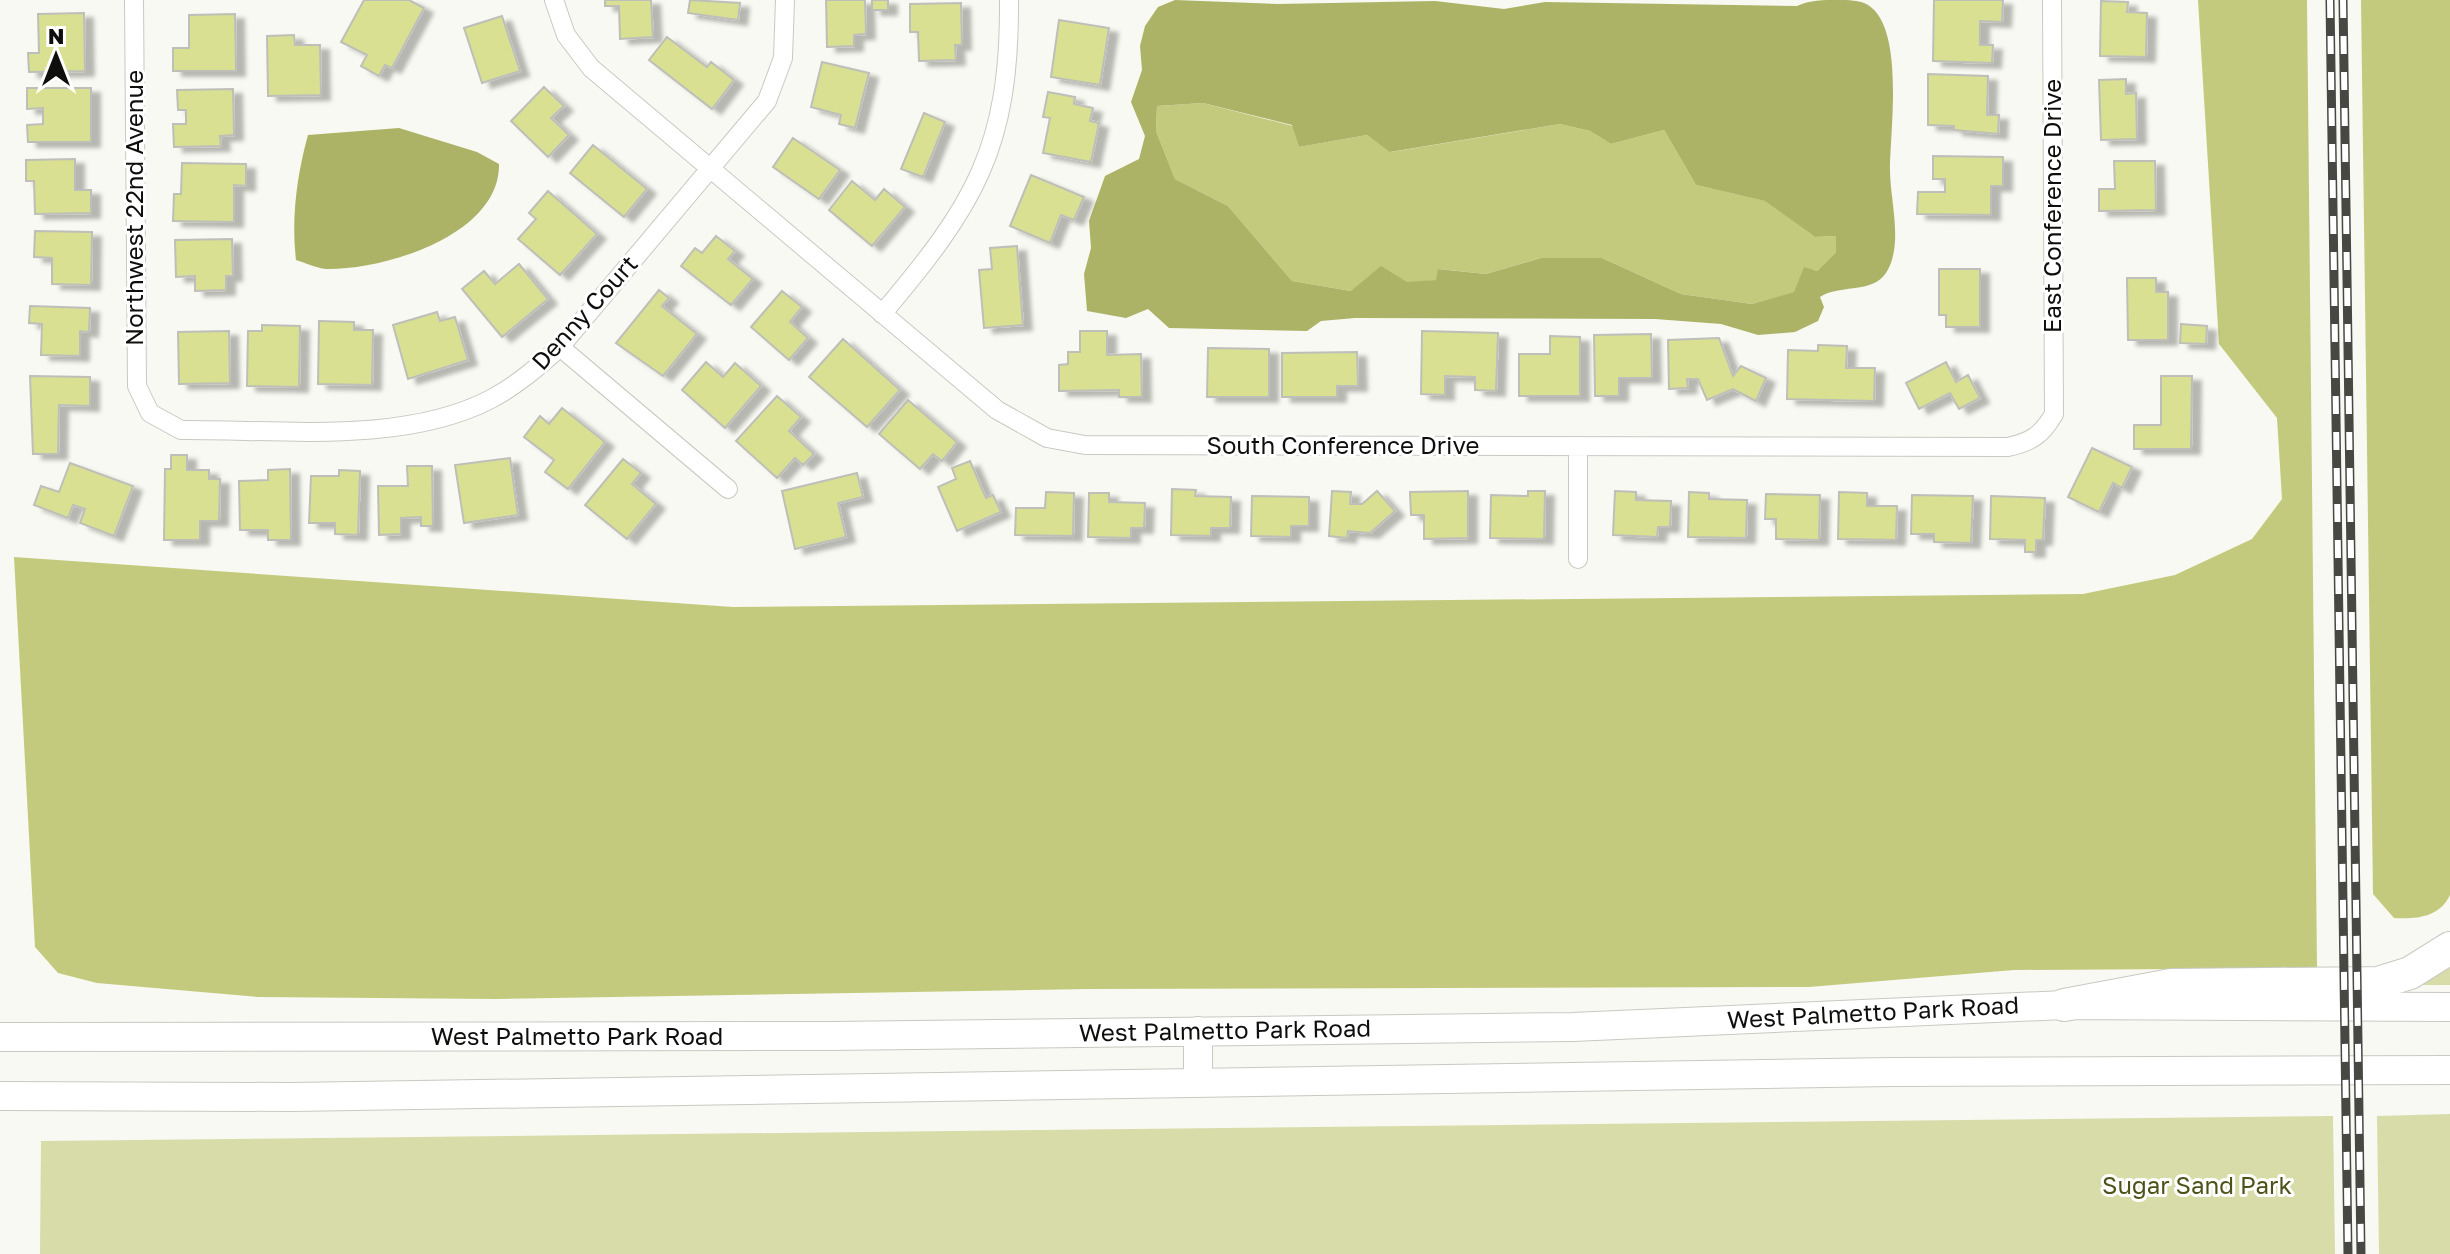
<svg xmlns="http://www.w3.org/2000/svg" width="2450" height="1254" font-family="'Golos Text',sans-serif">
	<defs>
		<filter id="shadow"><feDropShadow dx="9" dy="5" stdDeviation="2" flood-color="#0004"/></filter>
	</defs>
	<rect width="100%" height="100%" fill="#f8f9f2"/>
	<!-- green -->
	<path fill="#d7dca9" d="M2450 968V985H2417Z
		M2450 1114V1254H2379L2377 1116Z
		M2333 1116 2335 1254H40L41 1141Z"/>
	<!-- forest -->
	<path fill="#c3ca7d" d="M2198 0H2307L2317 968 2014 970 1809 987 1088 989 496 999 258 997 97 983 58 973 35 947 14 557 733 607 2083 594 2175 575 2252 539 2282 499 2277 418 2219 344Z
		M2361 0H2450V895C2439 918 2416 919 2394 918L2373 894Z
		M1203 103 1293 126 1299 147 1367 135 1391 152 1560 124 1590 131 1611 144 1664 130 1696 185 1766 201 1815 237 1836 236V252L1817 271 1804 268 1795 292 1752 304 1681 294 1602 258H1541L1486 274 1439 269 1437 280 1351 291 1292 281 1228 206 1175 179 1156 131 1157 106Z"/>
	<!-- water -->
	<path fill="#acb366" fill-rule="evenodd" d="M1175 0 1278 4 1435 1 1504 9 1545 2 1797 6C1810 0 1823 0 1838 0 1849 0 1859 0 1868 5 1905 28 1890 131 1890 170 1890 201 1904 245 1886 273 1872 294 1840 284 1820 297L1824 307 1818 321 1795 332 1758 335 1721 324 1655 319 1355 318 1321 321 1307 331 1169 328 1148 309 1126 318 1087 311 1084 274 1091 248 1089 221 1105 176 1139 159 1145 136 1131 102 1142 70 1140 46 1145 26 1158 7ZM1203 103 1292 125 1299 147 1367 135 1390 152 1560 124 1590 131 1611 144 1664 130 1696 185 1765 201 1815 237 1836 236V252L1817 271 1804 267 1794 292 1752 304 1681 294 1602 258H1541L1486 274 1438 269 1436 280 1407 282 1381 266 1351 291 1292 281 1228 206 1175 179 1156 131 1157 106Z
		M399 128 477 152 499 164C500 235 385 270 326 269 316 268 306 263 296 260 291 219 297 174 308 135Z"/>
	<!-- building -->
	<path fill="#d9e092" stroke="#bebfb9" stroke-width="2" filter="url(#shadow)" d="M364 0H409L424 8 392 68 385 65 379 76 361 66 367 55 341 42Z
		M605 0H651L653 37 620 39 619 6H605Z
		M690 0 740 3 738 20 688 13Z
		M826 0H865L866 34 854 35V46L827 47Z
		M872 0H888V10H872Z
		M1934 0H2003L2002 22 1980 21V45H1993L1992 63 1933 61Z
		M2101 1 2128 2 2127 12 2147 13 2146 57 2100 56Z
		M961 3 962 45H955L956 60 919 61 918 32H910V4Z
		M84 13 85 71 29 72 28 53H39L38 14Z
		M235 14 236 71H173V48H189V15Z
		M502 16 520 71 482 83 464 28Z
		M1059 20 1109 28 1100 85 1051 77Z
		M294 35 295 45H320L321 95 268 96 267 36Z
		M667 37 707 67 711 62 734 80 712 109 649 60Z
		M822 62 869 73 855 128 839 124 841 115 811 107Z
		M1928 74 1988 76 1987 115H1999L1998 134 1954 130V126L1928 125Z
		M2126 79V94L2136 93 2137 139 2101 140 2099 80Z
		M544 87 564 106 551 118 569 135 548 157 511 121Z
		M27 88H91V142H28L27 125 43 124V108L27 109Z
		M233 89 234 135 220 136 221 146 174 147 173 124H186V110H178L177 90Z
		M1048 92 1075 97 1074 104 1093 108 1090 121 1099 123 1091 162 1043 153 1050 118 1043 117Z
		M924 113 945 122 923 177 901 169Z
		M793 138 840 170 819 199 773 167Z
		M593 145 647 189 624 217 570 173Z
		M1933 156 2003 157V186H1991V215L1917 214 1918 192H1945V179H1933Z
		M75 159V190H91V213L35 214 34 181H26V160Z
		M2114 161H2155L2156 210 2099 211V189H2115Z
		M182 163 246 164V186L234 185V222L173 221 174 194H181Z
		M1031 175 1084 197 1074 220 1061 215 1050 243 1010 226Z
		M852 181 875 200 884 189 905 207 872 246 829 210Z
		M548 191 597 234 560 275 518 239 536 219 529 213Z
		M35 231 92 232 91 285 52 284V258L34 257Z
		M716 236 735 251 728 259 753 279 731 305 681 266 695 248 702 253Z
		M232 239 233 276H226V290L195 291V276L176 277 175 240Z
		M1017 246 1023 325 984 328 979 270 992 269 990 248Z
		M519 264 548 299 502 337 462 289 484 271 495 284Z
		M1939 269H1980V327H1946V315H1939Z
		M2127 278H2156V292H2168V340H2128Z
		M659 290 669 298 662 306 697 334 663 376 616 343Z
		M782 291 802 307 790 322 808 338 789 360 751 327Z
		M30 306 90 308 89 332 80 331V356L41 355 42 324 29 323Z
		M437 312 440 321 455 317 468 360 408 379 393 325Z
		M319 321 354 322V330H373L372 385 318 384Z
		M2181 324 2207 326 2206 344 2180 343Z
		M262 325 300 326 299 387 247 386 248 331H262Z
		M229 331 230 383 179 384 178 332Z
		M1080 331H1107V355L1141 354 1142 397H1119V390L1059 391V365L1068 364V352H1080Z
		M1422 331 1498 333 1496 391 1475 390V377L1445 376V395L1421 394Z
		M1651 334 1652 378H1619V396H1595L1594 335Z
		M1550 336 1580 337V396H1519V354H1550Z
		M1719 338 1733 376 1741 366 1766 378 1756 401 1733 389 1707 400 1698 379H1687L1688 388 1669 389 1668 340Z
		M843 339 900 390 867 427 809 377Z
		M1818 345 1847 346 1846 368H1875L1874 401 1787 399 1788 350 1818 351Z
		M1208 348 1269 349V397H1207Z
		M1357 352 1358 386H1337V397H1282V353Z
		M706 362 723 377 735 363 761 386 725 428 682 390Z
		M1946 362 1956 382 1968 375 1980 398 1959 409 1950 393 1919 409 1906 383Z
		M30 376 90 377V406L59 405 58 454H33Z
		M2161 376H2192L2191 449H2134V425H2161Z
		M777 396 801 417 789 431 814 454 803 465 795 458 777 478 736 441Z
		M908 400 957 442 942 461 933 454 920 469 879 434Z
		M562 408 605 442 568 489 545 472 554 460 524 437 540 416 549 424Z
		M2092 448 2132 467 2122 488 2113 483 2099 512 2068 497Z
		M171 455H187V470H209V479H220L219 521H200V540H164L165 469H171Z
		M510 458 518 515 464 523 455 465Z
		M623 459 641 473 632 484 656 504 627 539 585 505Z
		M970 461 986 498 993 495 1001 512 957 531 938 487 956 479 952 468Z
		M70 463 133 486 114 536 80 523 85 509 73 505 68 518 34 505 41 486 59 492Z
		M407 466H432L433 526H421V517L401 518V534L379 535 378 486H408Z
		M290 469 291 540H268V530H240L239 481 268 480V470Z
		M339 470 360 471 358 535 335 534V523H309L311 476H339Z
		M857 473 863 497 838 503 846 537 795 549 782 491Z
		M1172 489 1196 490 1195 496 1231 497 1230 528H1211V536L1171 535Z
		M1332 491 1351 492 1350 504H1362L1377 491 1395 511 1370 533 1348 531 1347 538 1329 536Z
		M1468 491V538L1424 539V515H1411L1410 492Z
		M1528 491H1545L1544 539 1490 538 1491 495 1528 496Z
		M1615 491 1636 492V500L1671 501 1670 527H1658L1657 537 1613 535Z
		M1046 492 1074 493 1073 536 1015 535 1016 508H1045Z
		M1689 492 1709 493V499L1747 500 1746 538 1688 537Z
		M1839 492 1867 493V506H1897L1896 540 1838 539Z
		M1089 493H1109V502L1145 503 1144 528H1131V538L1088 537Z
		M1766 494 1820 495 1819 540 1776 539V519H1765Z
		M1912 495 1973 496 1971 543 1934 542V534H1911Z
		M1252 496 1309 497V526H1291V537L1251 536Z
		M1991 496 2045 498 2043 540H2036V552H2025V540L1990 539Z"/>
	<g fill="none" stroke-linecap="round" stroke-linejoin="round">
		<defs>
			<path id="street" d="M134 0 137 386 150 413 181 430C279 429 403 445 491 399 517 385 538 367 560 347L767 101 783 58 785 0
				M554 0 566 35 591 68 997 410 1047 438 1085 445 2008 447C2031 442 2042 435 2054 414L2052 0
				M882 314C975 204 1010 148 1009 0
				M560 347 728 489
				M1578 446V559"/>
			<path id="primary" d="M1198 1031V1083
				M0 1037 832 1036 1573 1027 2064 1005 2450 1007
				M0 1096 292 1097 1893 1072 2450 1070"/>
			<path id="highway" d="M2064 1005 2171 985 2378 983 2410 973 2450 948"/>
		</defs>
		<!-- street casing -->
		<use href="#street" stroke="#c8c9c2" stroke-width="20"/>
		<!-- primary casing -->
		<use href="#primary" stroke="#c8c9c2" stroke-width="30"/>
		<!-- highway casing -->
		<use href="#highway" stroke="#c8c9c2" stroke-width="34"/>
		<!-- street -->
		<use href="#street" stroke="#fff" stroke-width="18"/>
		<!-- primary -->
		<use href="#primary" stroke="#fff" stroke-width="28"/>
		<!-- highway -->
		<use href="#highway" stroke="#fff" stroke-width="32"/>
		<defs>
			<path id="rail" d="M2330 0 2348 1254
				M2343 0 2361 1254"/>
		</defs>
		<!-- rail casing -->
		<use href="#rail" stroke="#474744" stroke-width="9"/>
		<!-- rail -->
		<use href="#rail" stroke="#fff" stroke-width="6" stroke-dasharray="18" stroke-linecap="butt"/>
	</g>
	<g text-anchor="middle" stroke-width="6" stroke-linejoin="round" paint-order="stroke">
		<!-- street labels -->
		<g font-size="24" fill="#0e0e0c" stroke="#fff">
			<text transform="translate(2053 206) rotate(-90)" y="8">East Conference Drive</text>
			<text transform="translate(135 208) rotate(-90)" y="8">Northwest 22nd Avenue</text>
			<text transform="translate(585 313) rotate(-48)" y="8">Denny Court</text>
			<text x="1343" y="454">South Conference Drive</text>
			<text transform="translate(1873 1013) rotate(-3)" y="8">West Palmetto Park Road</text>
			<text transform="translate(1225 1031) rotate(-1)" y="8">West Palmetto Park Road</text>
			<text x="577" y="1045">West Palmetto Park Road</text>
		</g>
		<!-- park labels -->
		<g font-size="24" fill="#4e5219" stroke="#fff">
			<text x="2197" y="1194">Sugar Sand Park</text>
		</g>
	</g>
	<!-- north arrow -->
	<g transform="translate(56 56)" stroke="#ffffff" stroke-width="6" paint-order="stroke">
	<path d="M0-6L14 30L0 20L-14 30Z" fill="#0e0e0c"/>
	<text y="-12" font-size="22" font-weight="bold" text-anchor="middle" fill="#0e0e0c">N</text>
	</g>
</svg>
